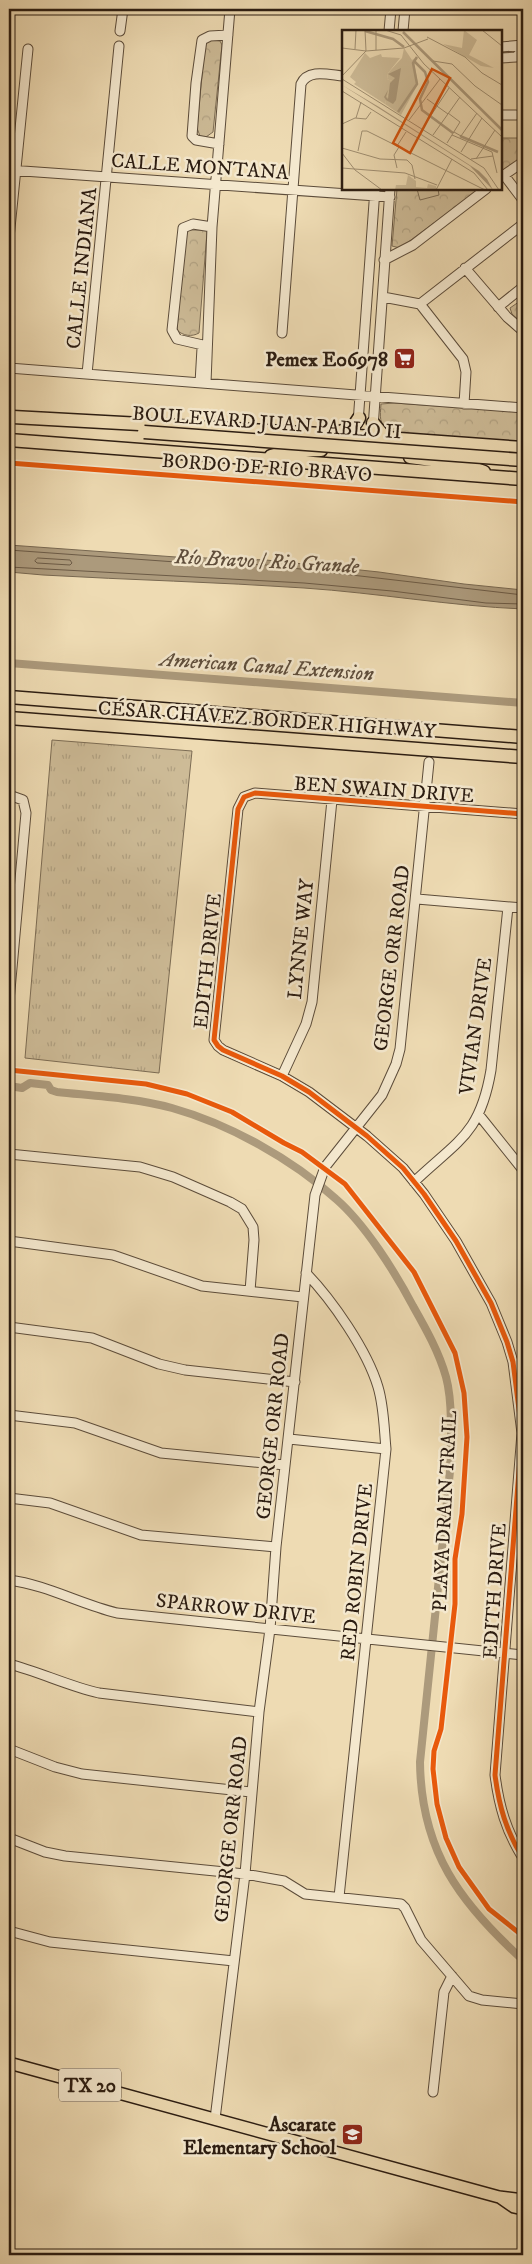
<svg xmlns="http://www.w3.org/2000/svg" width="532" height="2264" font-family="'IM FELL DW Pica',serif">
	<defs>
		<pattern id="grass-tufts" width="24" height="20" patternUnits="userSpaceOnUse" patternTransform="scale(1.25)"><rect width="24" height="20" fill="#cdbb97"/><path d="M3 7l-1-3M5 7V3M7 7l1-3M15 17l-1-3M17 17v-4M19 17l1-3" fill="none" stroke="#b0a081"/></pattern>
		<pattern id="forest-crowns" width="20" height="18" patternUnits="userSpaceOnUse" patternTransform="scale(1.25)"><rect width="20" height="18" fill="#cdbb97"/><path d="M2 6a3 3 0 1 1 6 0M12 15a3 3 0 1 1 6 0" fill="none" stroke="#b0a081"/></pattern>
	</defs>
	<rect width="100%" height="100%" fill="#eedbb3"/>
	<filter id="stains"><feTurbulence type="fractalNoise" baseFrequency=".004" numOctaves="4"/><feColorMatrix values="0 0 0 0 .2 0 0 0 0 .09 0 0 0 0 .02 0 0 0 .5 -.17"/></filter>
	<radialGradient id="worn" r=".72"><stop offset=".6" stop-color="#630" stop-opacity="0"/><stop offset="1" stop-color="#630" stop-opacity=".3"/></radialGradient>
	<!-- grass -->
	<path fill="url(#grass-tufts)" stroke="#7c6c54" d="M52 740 192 751 159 1073 25 1058Z"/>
	<!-- forest -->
	<path fill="url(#forest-crowns)" stroke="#7c6c54" d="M210 40 220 41 222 45 213 132 206 137 200 136 197 128 205 45Z
		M501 138H521L522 158 501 174Z
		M397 189H480L400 248 392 246Z
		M189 230H205L207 232 199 333C192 337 183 336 177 330L185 235Z
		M523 299V324L512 314 510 308Z
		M394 403 523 412V443L388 432C379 423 380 417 381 404Z"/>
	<!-- pitch -->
	<path fill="#cdbb97" stroke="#7c6c54" d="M417 189H438L439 195 420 200Z"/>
	<!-- water -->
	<path fill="#ac9a7c" stroke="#786851" d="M9 545 176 557 266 560 379 572 464 584 523 590V609C450 606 378 593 304 588 217 582 130 580 43 575L9 572Z"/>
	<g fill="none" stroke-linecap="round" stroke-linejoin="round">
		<!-- shore -->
		<path stroke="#6c5b46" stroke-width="1" d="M9 550 176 562 266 565 523 595
			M38 558 70 560 72 563 70 565 37 563 35 561Z
			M9 567 304 583 392 591 486 603 523 604"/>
		<!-- canal -->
		<path stroke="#ac9a7c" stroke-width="8" d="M9 663 523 703
			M9 1086 22 1088 30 1083 48 1085 51 1090 57 1092C95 1096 135 1098 172 1108 229 1124 292 1159 336 1199 365 1224 395 1272 413 1306 426 1329 439 1352 446 1377 453 1402 451 1445 450 1471L420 1762C421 1851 460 1903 523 1960"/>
		<defs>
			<path id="minor" d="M120 31 123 9
				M389 31 391 9
				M403 31 405 9
				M501 47 523 45
				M501 58 516 57 523 50
				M501 115H516
				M219 144 196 140 192 136 196 83 202 40 210 36 228 35
				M9 170 390 197
				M504 175 523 200
				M501 177 523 162
				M9 238 28 49
				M384 260 413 245 486 189
				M465 268 507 317 523 331
				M383 297 420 304 523 224
				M420 304 463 359 466 372 464 404
				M498 307 523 287
				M282 333 301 84C308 68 330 75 343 76
				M207 346 177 339 172 330 183 228 193 224 212 227
				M9 368 523 408
				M87 374 119 46
				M200 383 202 348
				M206 383 212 227 230 9
				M358 423 375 189
				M373 428 390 189
				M9 795 23 800 26 813 9 1001
				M523 814 255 793 244 797 238 809 214 1040 218 1046 223 1050 282 1076 309 1092 367 1136 403 1168 424 1194 456 1241 491 1303 507 1342 513 1362 522 1433 495 1775C499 1806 506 1831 523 1858
				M417 899 523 908
				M282 1076 306 1024 312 1002 332 800
				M479 1115 523 1170
				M9 1154 140 1167 173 1177 230 1202 242 1209 253 1227 254 1240 250 1291
				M414 1182C458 1140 480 1135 491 1070L508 907
				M9 1241 113 1255 202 1286 303 1297
				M306 1273C332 1300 367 1350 378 1387 384 1407 384 1428 386 1449L339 1897
				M9 1327 92 1338 159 1364 185 1370 295 1382
				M9 1415 75 1423 161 1453 285 1465
				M289 1439 386 1449
				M9 1498 50 1503 141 1535 276 1547
				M9 1580C47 1585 80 1604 117 1613L523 1655
				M9 1664C40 1672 68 1686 99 1693L259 1712
				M9 1749 55 1767 82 1774 251 1792
				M9 1838 45 1852 65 1856 245 1874 284 1881 305 1894 401 1904 405 1908 421 1940 469 1996 482 2000 523 2004
				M9 1931 50 1942 234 1961
				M433 2092 444 1992 452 1976
				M215 2119 245 1874 259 1712 270 1629 276 1547 315 1195 325 1167 382 1095 396 1064 400 1049 429 762"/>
			<path id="major" d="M9 2063 499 2197 523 2200
				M501 2198 514 2207 523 2209"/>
			<path id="highway" d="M13 417 358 436 523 448
				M373 423 382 434 391 438
				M337 433 353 427 359 418
				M9 440 523 479
				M271 456 289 451 321 450
				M410 457 462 464 484 472
				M9 697 523 737
				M9 718 523 757"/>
		</defs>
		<!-- minor casing -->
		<use href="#minor" stroke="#5c4c3a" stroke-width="11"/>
		<!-- major casing -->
		<use href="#major" stroke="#2b1c11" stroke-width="14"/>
		<!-- highway casing -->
		<use href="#highway" stroke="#2b1c11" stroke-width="15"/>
		<!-- minor -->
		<use href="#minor" stroke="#f4e8ce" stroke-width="9"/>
		<!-- major -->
		<use href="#major" stroke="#eedbb3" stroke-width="11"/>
		<!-- highway -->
		<use href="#highway" stroke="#eedbb3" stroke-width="12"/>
		<defs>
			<path id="highway-bridge" d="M144 432 523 460"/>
		</defs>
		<!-- highway-bridge casing -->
		<use href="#highway-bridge" stroke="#2b1c11" stroke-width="15" stroke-linecap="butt"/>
		<!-- highway-bridge -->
		<use href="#highway-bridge" stroke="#eedbb3" stroke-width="12"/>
		<defs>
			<path id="cycleway" d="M9 463 523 502
				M523 814 255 793 244 797 238 809 214 1040 218 1046 223 1050 282 1076 309 1092 367 1136 403 1168 424 1194 456 1241 491 1303 507 1342 513 1362 522 1433 495 1775C499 1806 506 1831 523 1858
				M9 1070 146 1084 187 1094 232 1112 284 1143 302 1152 345 1184 414 1272 455 1353 464 1393 467 1437 462 1514 455 1559V1604L441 1729 434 1751 433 1769 437 1804 446 1838 459 1867 489 1909 523 1936"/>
		</defs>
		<!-- cycleway casing -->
		<use href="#cycleway" stroke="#f4e8ce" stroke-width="8"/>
		<!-- cycleway -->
		<use href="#cycleway" stroke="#e8590c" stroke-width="5"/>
	</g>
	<!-- icons -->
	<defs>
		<symbol id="supermarket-square" viewBox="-11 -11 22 22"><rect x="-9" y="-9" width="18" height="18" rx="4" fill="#8f2418" stroke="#f4e8ce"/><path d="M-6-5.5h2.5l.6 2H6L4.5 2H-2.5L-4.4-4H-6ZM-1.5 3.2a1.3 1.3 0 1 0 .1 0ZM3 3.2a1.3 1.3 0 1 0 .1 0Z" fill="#fff"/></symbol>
		<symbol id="school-square" viewBox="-11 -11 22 22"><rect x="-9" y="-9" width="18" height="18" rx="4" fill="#8f2418" stroke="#f4e8ce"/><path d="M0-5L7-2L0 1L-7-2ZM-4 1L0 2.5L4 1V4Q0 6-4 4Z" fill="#fff"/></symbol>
	</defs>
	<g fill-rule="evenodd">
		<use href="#supermarket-square" x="392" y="346" width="25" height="25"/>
		<use href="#school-square" x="340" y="2122" width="25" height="25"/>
	</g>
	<g text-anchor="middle" stroke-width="5" stroke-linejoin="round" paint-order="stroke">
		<!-- shield labels -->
		<rect fill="#f4e8ce" stroke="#67594a" stroke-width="1" x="59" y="2068.5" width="62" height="33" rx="4"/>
		<g font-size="19" font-weight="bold" fill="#2b1c11">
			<text x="90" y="2092">TX 20</text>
		</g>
		<!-- street labels -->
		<g font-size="20" fill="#2b1c11" stroke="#f4e8ce">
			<text transform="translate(200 166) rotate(4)" y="7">CALLE MONTANA</text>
			<text transform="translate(81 268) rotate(-84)" y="7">CALLE INDIANA</text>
			<text transform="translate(267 422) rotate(4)" y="7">BOULEVARD JUAN PABLO II</text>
			<text transform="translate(267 467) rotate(4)" y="7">BORDO DE RIO BRAVO</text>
			<text transform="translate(267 719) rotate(4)" y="7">CÉSAR CHÁVEZ BORDER HIGHWAY</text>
			<text transform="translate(384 789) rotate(4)" y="7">BEN SWAIN DRIVE</text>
			<text transform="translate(300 939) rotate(-84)" y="7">LYNNE WAY</text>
			<text transform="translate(391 958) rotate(-83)" y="7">GEORGE ORR ROAD</text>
			<text transform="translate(207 961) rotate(-84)" y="7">EDITH DRIVE</text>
			<text transform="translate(475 1026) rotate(-82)" y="7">VIVIAN DRIVE</text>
			<text transform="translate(272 1426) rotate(-84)" y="7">GEORGE ORR ROAD</text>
			<text transform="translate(444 1511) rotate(-87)" y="7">PLAYA DRAIN TRAIL</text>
			<text transform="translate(356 1572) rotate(-84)" y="7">RED ROBIN DRIVE</text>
			<text transform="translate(494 1591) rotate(-86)" y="7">EDITH DRIVE</text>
			<text transform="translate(236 1608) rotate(6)" y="7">SPARROW DRIVE</text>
			<text transform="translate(230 1829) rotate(-84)" y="7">GEORGE ORR ROAD</text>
		</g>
		<!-- poi labels -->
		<g font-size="20" font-weight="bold" fill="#2b1c11" stroke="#f4e8ce" text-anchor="end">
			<text x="388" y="366">Pemex E06978</text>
			<text x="336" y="2131">Ascarate<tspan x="336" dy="23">Elementary School</tspan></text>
		</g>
		<!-- water labels -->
		<g font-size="21" font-style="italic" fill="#5f4e3c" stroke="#f4e8ce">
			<text transform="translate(267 561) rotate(3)" y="7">Río Bravo / Rio Grande</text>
			<text transform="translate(267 666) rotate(4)" y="7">American Canal Extension</text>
		</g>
	</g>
	<!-- overview -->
	<g transform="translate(342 30)">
		<rect width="160" height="160" fill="#eedbb3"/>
		<path d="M122 0 135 10 127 25 152 38 139 36 101 14 120 18ZM23 23 28 28 39 24 40 27 58 28 46 43 45 49 50 51 43 74 12 54 14 52 8 47Z" fill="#cdbb97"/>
		<path d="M62 18 70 30 75 27 72 32 76 54 59 85 43 74 50 51 45 49 46 43 60 28Z" fill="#cdbb97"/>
		<path d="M66 145 74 151V157L85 158 86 154 94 156V160H53L54 155H64Z" fill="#cdbb97"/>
		<path d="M59 38 54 70 51 74 44 70 42 67 46 60 44 67 46 69 48 53 53 48 46 44ZM0 55 37 77 137 141 145 149 151 160 128 136Z" fill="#ac9a7c"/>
		<path fill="none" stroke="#ac9a7c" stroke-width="2.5" d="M23 1 51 9 62 17M61 2 160 100M72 31 83 42 86 52 78 69 80 80 111 103M56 82 75 54 71 33 75 27M118 106 156 122"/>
		<path fill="none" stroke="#a08f72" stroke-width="1" d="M23 0 24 21M34 0V20M43 0 59 5 82 34 160 107M140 0 160 16M85 7 123 27 140 43 160 55M0 18 24 21 62 18 86 9M13 19 14 0M91 31 110 34M110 34 133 56 160 75M0 46 24 21M0 49 142 138 157 160M0 61 132 143 146 160M85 69 106 84M14 88 19 72M67 90 98 49M0 94 13 88 24 89 29 82M82 96 107 58M112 102 119 106 135 83M91 105 118 67M110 105 150 122 155 143M105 113 118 92 106 83M55 116 64 102M0 118 38 129 65 130 70 135 73 149M16 121 20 101H25L143 160M119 122 140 88M0 123 13 140 40 160M129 129 151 126M134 129 153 100M0 138 63 143 95 155M55 138 52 125 57 117M94 160 110 129"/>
		<path fill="#d5530c" fill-opacity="0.15" stroke="#d5530c" stroke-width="2.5" d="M90 39 108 48 68 123 51 113Z"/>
		<rect width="160" height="160" fill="none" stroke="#2b1c11" stroke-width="2.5"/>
	</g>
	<!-- margin -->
	<rect width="532" height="2264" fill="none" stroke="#eedbb3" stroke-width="30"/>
	<rect x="10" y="10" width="512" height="2244" fill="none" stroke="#2b1c11" stroke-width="2.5"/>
	<rect x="15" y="15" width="502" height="2234" fill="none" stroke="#2b1c11"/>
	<rect width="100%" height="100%" filter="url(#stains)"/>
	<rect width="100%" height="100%" fill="url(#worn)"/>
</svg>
